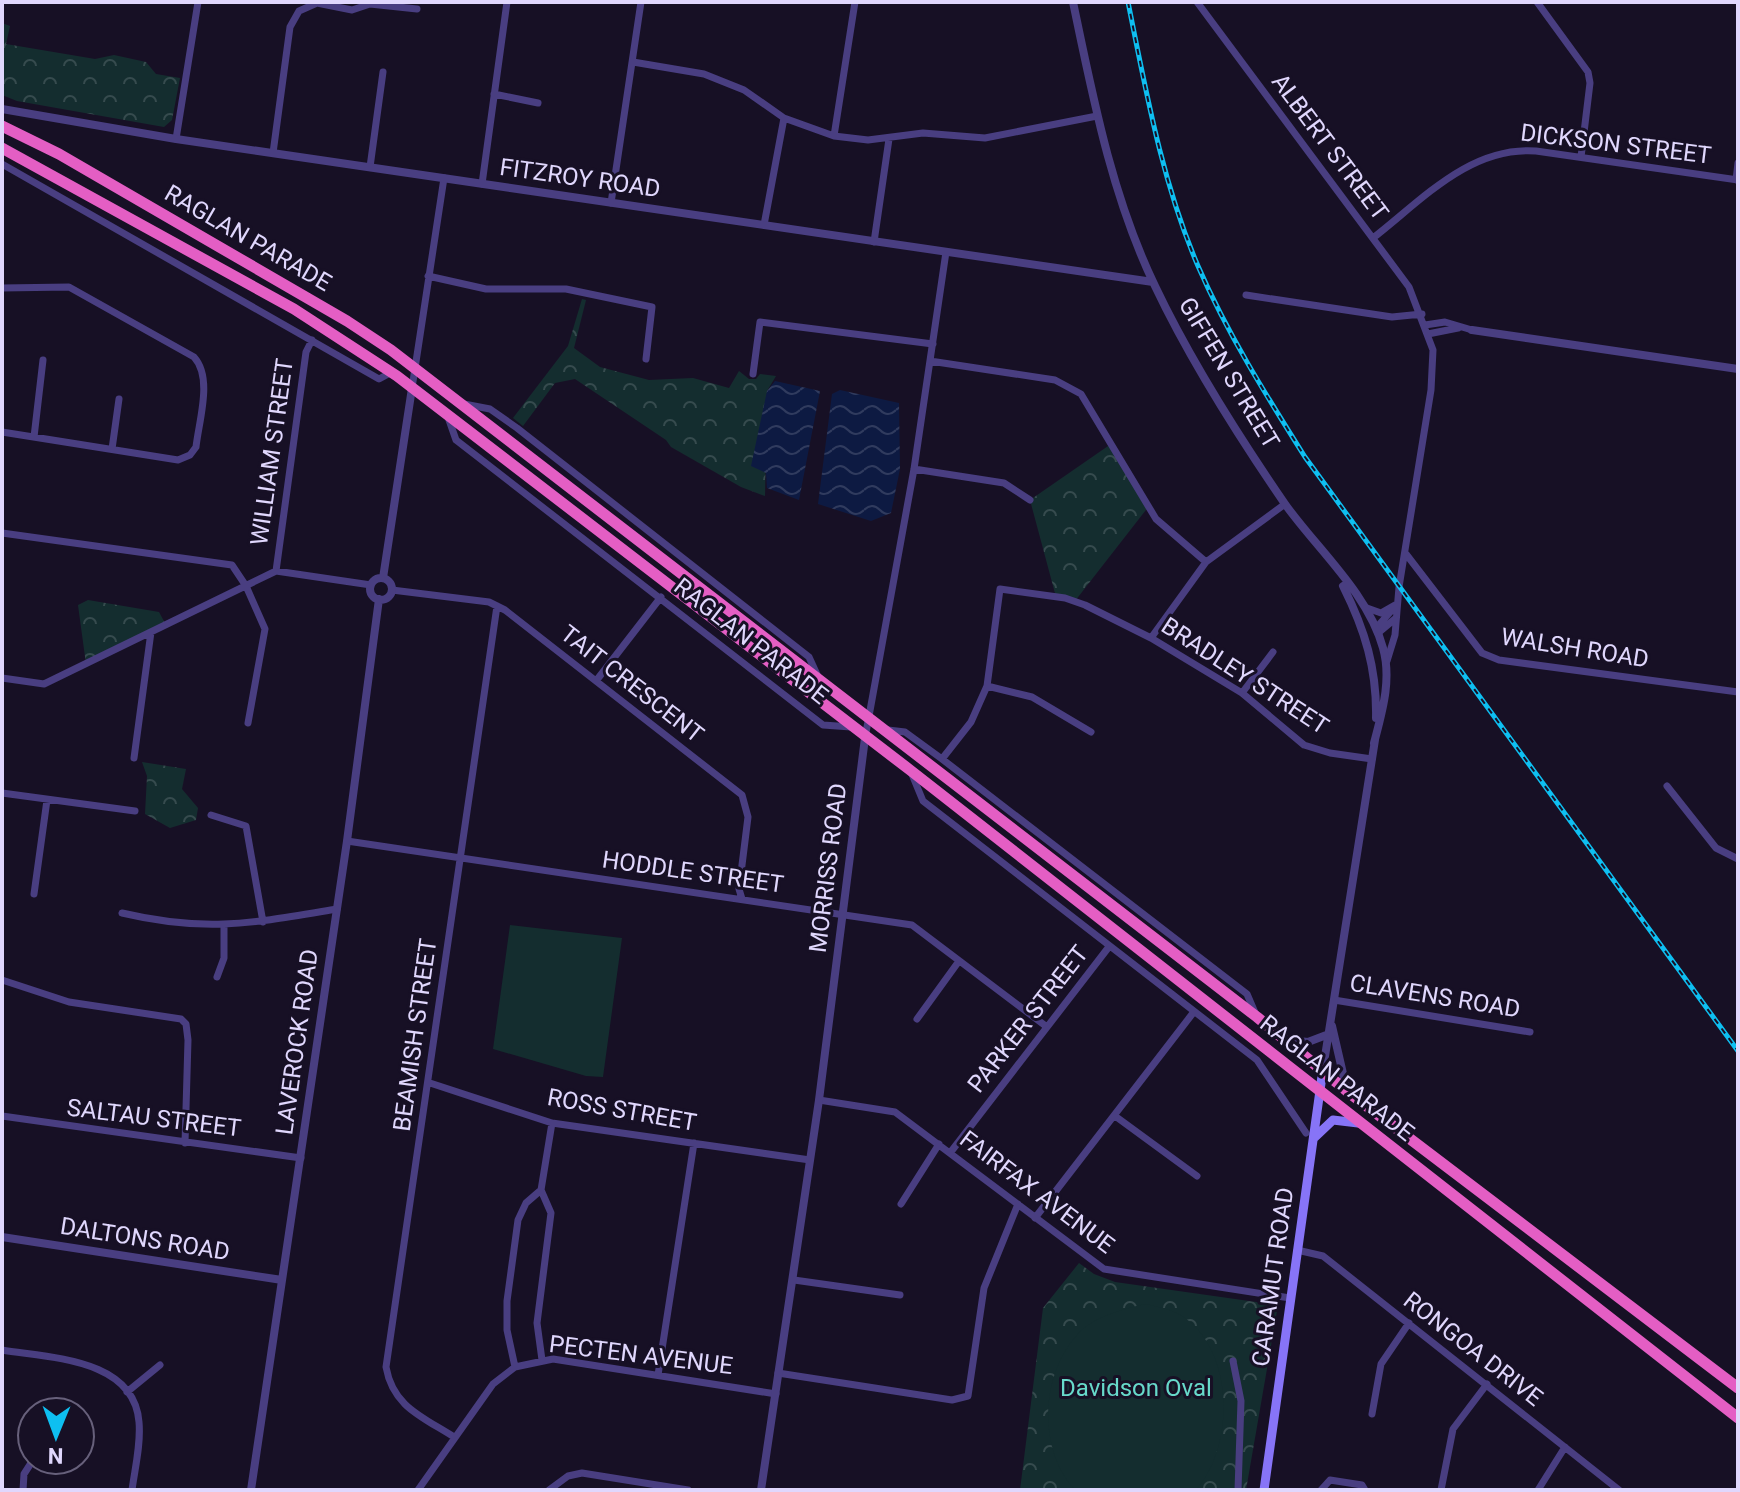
<svg xmlns="http://www.w3.org/2000/svg" width="1740" height="1492" font-family="Roboto,sans-serif">
	<defs>
		<pattern id="forest-crowns" width="20" height="18" patternUnits="userSpaceOnUse" patternTransform="scale(2)"><rect width="20" height="18" fill="#142d2f"/><path d="M2 6a3 3 0 1 1 6 0M12 15a3 3 0 1 1 6 0" fill="none" stroke="#364b4e"/></pattern>
		<pattern id="water-waves" width="16" height="10" patternUnits="userSpaceOnUse" patternTransform="scale(2)"><rect width="16" height="10" fill="#0d1a42"/><path d="M0 5q4-4 8 0t8 0" fill="none" stroke="#303b5e"/></pattern>
	</defs>
	<rect width="100%" height="100%" fill="#171025"/>
	<!-- forest -->
	<path fill="url(#forest-crowns)" d="M2 23 10 26 6 44 95 59 114 55 146 62 156 74 180 78 172 120 164 127 17 101 2 95Z
		M582 299 586 300 574 348 600 367 649 380 693 378 729 388 739 371 749 379H756L760 374 776 376 767 391 765 496 741 487 671 447 666 440 575 379 555 383 523 426 513 418 568 346Z
		M1111 444 1149 506 1075 601 1056 597 1030 500Z
		M88 600 159 612 166 625 86 664 78 605Z
		M142 762 186 769 182 789 198 808 196 820 170 828 145 814 147 776Z
		M1079 1263 1094 1274 1115 1282 1278 1305 1246 1490H1020L1043 1308Z"/>
	<!-- pitch -->
	<path fill="#142d2f" d="M510 925 622 938 603 1077 586 1076 493 1049Z
		M1144 1304C1159 1307 1173 1309 1185 1318 1235 1354 1234 1447 1196 1490H1075C1038 1450 1040 1376 1077 1335 1092 1317 1122 1310 1144 1304Z"/>
	<!-- water -->
	<path fill="url(#water-waves)" d="M775 381 820 391 799 500 767 488 766 473 751 466 767 391Z
		M840 390 899 403 900 469 891 513 871 521 818 504 832 394Z"/>
	<g fill="none" stroke-linecap="round" stroke-linejoin="round">
		<!-- minor -->
		<path stroke="#493e81" stroke-width="7" d="M1197 2 1409 287 1433 350 1431 390 1399 587 1395 635 1387 661
			M1537 2 1588 72 1590 83 1581 157
			M633 62 704 74 744 90 784 118 834 136 868 140 923 133 985 138 1097 116
			M494 94 538 103
			M834 136 855 2
			M176 139 198 2
			M273 153 290 27 299 11 317 3 352 10 370 4 417 9
			M2 164 379 379 392 372
			M370 167 383 72
			M1736 180 1738 163
			M482 184 507 2
			M611 203 641 2
			M764 225 784 118
			M1373 238C1422 200 1470 146 1536 151L1738 180
			M874 242 889 139
			M428 276 486 289H566L652 307 646 359
			M2 288 69 287 194 357C213 378 199 420 196 447L190 455 178 460 2 432
			M1246 295 1392 317 1422 314
			M1425 325 1445 322 1472 330
			M1428 334 1458 328
			M930 361 1055 380 1081 394 1156 519 1206 562
			M753 374 760 322 933 344
			M412 388 444 178
			M464 404 490 409 517 428 809 657 819 679
			M448 417 456 440 823 725 851 727
			M34 437 43 360
			M112 449 119 399
			M914 469 1004 483 1030 500
			M2 533 232 565 246 586 265 629 248 723
			M1406 554 1482 653 1499 660 1738 692
			M276 571 306 352 312 340
			M392 590 489 602 505 610 742 795 748 817 739 889 742 899
			M1367 608 1381 613 1395 605
			M1376 628 1393 609
			M1378 633 1396 618
			M1151 638 1206 562 1285 504
			M2 678 44 684 276 571 371 585
			M596 681 661 597
			M987 686 1032 697 1091 732
			M1242 693 1273 652
			M888 730 905 732 942 759 1247 994 1256 1015
			M865 738 914 469 946 252
			M134 758 151 632
			M942 759 971 722 987 686 1000 589 1065 598 1085 605 1151 638 1242 693 1304 745 1330 753 1372 759
			M911 772 923 801 1257 1060 1306 1133
			M1667 786 1716 848 1738 859
			M2 793 135 811
			M211 815 246 826 263 922
			M347 841 912 925 1047 1027
			M34 894 47 800
			M122 913C207 933 253 923 337 909
			M217 977 224 958V926
			M2 980 69 1002 181 1019 186 1024 188 1040 185 1143
			M1334 1000 1530 1032
			M917 1019 959 961
			M430 1083 552 1123 810 1160
			M819 1100 895 1112 1104 1269 1290 1298
			M2 1116 301 1158
			M1115 1116 1197 1176
			M950 1153 1108 948
			M541 1190 551 1213 537 1323 542 1360
			M901 1204 939 1144
			M1035 1218 1193 1013
			M1297 1250 1323 1256 1619 1490
			M794 1280 900 1295
			M2 1350C49 1358 134 1358 139 1422 141 1444 135 1468 132 1490
			M1233 1361 1241 1401 1238 1490
			M515 1367 507 1330V1301L518 1220 526 1203 541 1190 552 1123
			M778 1373 952 1400 968 1396 984 1288 1018 1204
			M658 1375 694 1143
			M127 1392 160 1365
			M1372 1414 1381 1364 1409 1323
			M454 1437C423 1417 393 1407 386 1367L497 606
			M23 1490 24 1474 33 1460
			M418 1490 493 1384 515 1367 553 1359 776 1394
			M549 1490 568 1476 582 1473 688 1490
			M1321 1490 1330 1480 1362 1485 1365 1490
			M1441 1490 1453 1429 1487 1384
			M1538 1490 1565 1447"/>
		<!-- tertiary -->
		<path stroke="#493e81" stroke-width="8" d="M1073 2C1093 98 1112 197 1155 286 1191 362 1237 434 1285 504 1317 549 1368 593 1383 648 1392 680 1382 712 1374 743
			M2 109 176 139 1153 282
			M1472 330 1738 369
			M383 578 412 388
			M370 589a11 11 0 1 1 22 0a11 11 0 1 1-22 0Z
			M1343 586C1365 630 1377 669 1376 718
			M1332 1026 1347 1091
			M1287 1040 1308 1042 1329 1034
			M1323 1069 1375 740
			M2 1237 282 1280
			M251 1490 347 841 379 599
			M761 1490 819 1100 865 738"/>
		<!-- secondary -->
		<path stroke="#8774f7" stroke-width="9" d="M1314 1138 1333 1120 1358 1123
			M1264 1490 1323 1069"/>
		<!-- trunk -->
		<path stroke="#e45ec4" stroke-width="11" d="M2 126 59 154 347 321 391 350 1257 1017 1347 1091 1738 1388
			M2 148 294 309 397 376 910 770 1738 1418"/>
		<defs>
			<path id="rail" d="M1128 2C1146 91 1162 182 1198 266 1227 333 1266 395 1305 457L1738 1051"/>
		</defs>
		<!-- rail casing -->
		<use href="#rail" stroke="#0ebff1" stroke-width="5"/>
		<!-- rail -->
		<use href="#rail" stroke="#171025" stroke-width="2" stroke-dasharray="6" stroke-linecap="butt"/>
	</g>
	<g text-anchor="middle" stroke-width="6" stroke-linejoin="round" paint-order="stroke">
		<!-- street labels -->
		<g font-size="24" fill="#e0d7fd" stroke="#171025">
			<text transform="translate(1616 144) rotate(7)" y="8">DICKSON STREET</text>
			<text transform="translate(1330 147) rotate(53)" y="8">ALBERT STREET</text>
			<text transform="translate(580 178) rotate(8)" y="8">FITZROY ROAD</text>
			<text transform="translate(248 238) rotate(30)" y="8">RAGLAN PARADE</text>
			<text transform="translate(1229 373) rotate(59)" y="8">GIFFEN STREET</text>
			<text transform="translate(272 452) rotate(-82)" y="8">WILLIAM STREET</text>
			<text transform="translate(751 641) rotate(38)" y="8">RAGLAN PARADE</text>
			<text transform="translate(1575 648) rotate(9)" y="8">WALSH ROAD</text>
			<text transform="translate(1245 676) rotate(33)" y="8">BRADLEY STREET</text>
			<text transform="translate(632 684) rotate(38)" y="8">TAIT CRESCENT</text>
			<text transform="translate(828 868) rotate(-83)" y="8">MORRISS ROAD</text>
			<text transform="translate(693 872) rotate(8)" y="8">HODDLE STREET</text>
			<text transform="translate(1435 996) rotate(9)" y="8">CLAVENS ROAD</text>
			<text transform="translate(1028 1019) rotate(-52)" y="8">PARKER STREET</text>
			<text transform="translate(415 1035) rotate(-82)" y="8">BEAMISH STREET</text>
			<text transform="translate(297 1042) rotate(-82)" y="8">LAVEROCK ROAD</text>
			<text transform="translate(1337 1078) rotate(38)" y="8">RAGLAN PARADE</text>
			<text transform="translate(622 1110) rotate(10)" y="8">ROSS STREET</text>
			<text transform="translate(154 1118) rotate(7)" y="8">SALTAU STREET</text>
			<text transform="translate(1037 1192) rotate(37)" y="8">FAIRFAX AVENUE</text>
			<text transform="translate(145 1239) rotate(9)" y="8">DALTONS ROAD</text>
			<text transform="translate(1273 1277) rotate(-82)" y="8">CARAMUT ROAD</text>
			<text transform="translate(1473 1349) rotate(38)" y="8">RONGOA DRIVE</text>
			<text transform="translate(641 1355) rotate(7)" y="8">PECTEN AVENUE</text>
		</g>
		<!-- park labels -->
		<g font-size="24" fill="#67d9ca" stroke="#171025">
			<text x="1136" y="1396">Davidson Oval</text>
		</g>
	</g>
	<!-- border -->
	<rect width="1740" height="1492" fill="none" stroke="#e0d7fd" stroke-width="8"/>
	<!-- north arrow -->
	<g transform="translate(56 1436) rotate(181)"><circle r="38" fill="#171025" stroke="#67607b" stroke-width="2"/>
	<path d="M0-6L14 30L0 20L-14 30Z" fill="#0ebff1"/>
	<text y="-12" font-size="22" font-weight="bold" text-anchor="middle" fill="#e0d7fd">N</text>
	</g>
</svg>
